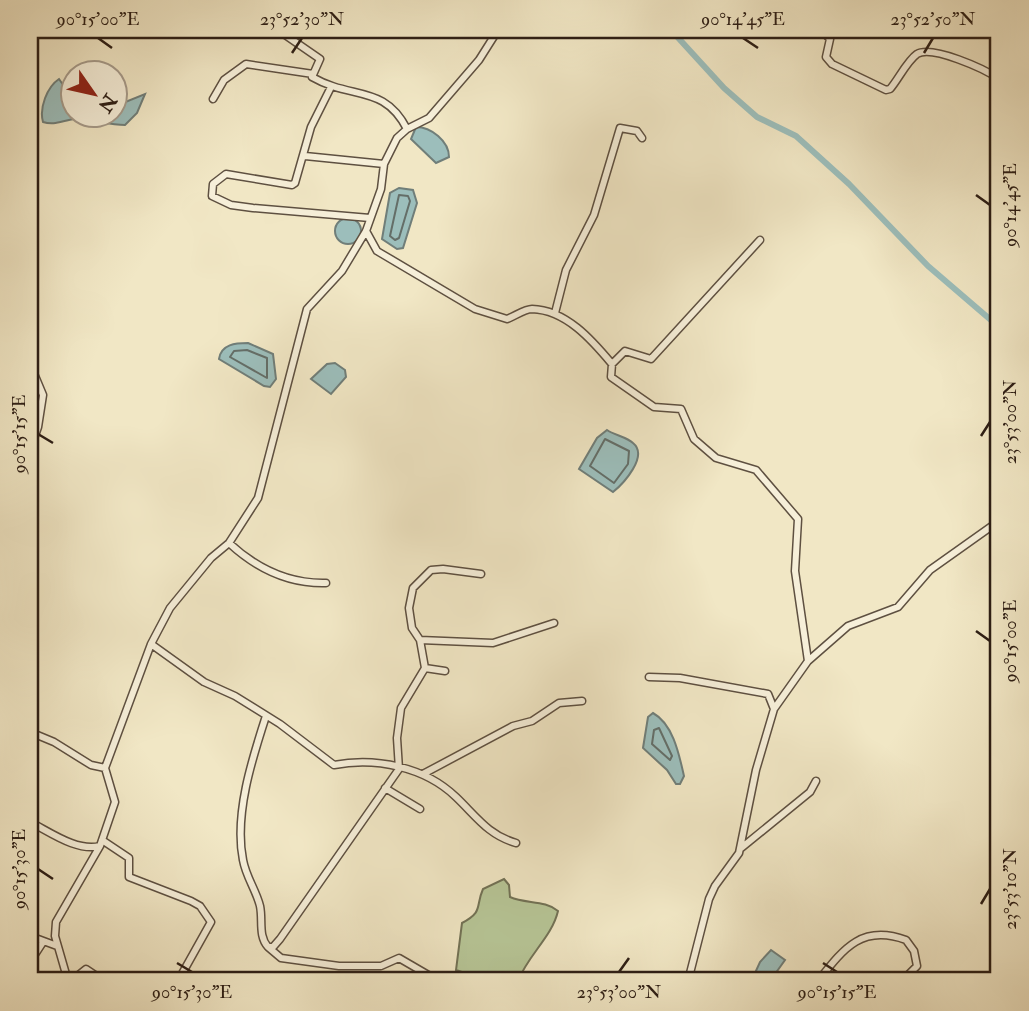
<svg xmlns="http://www.w3.org/2000/svg" width="1029" height="1011" font-family="'IM FELL Double Pica',serif">
	<rect width="100%" height="100%" fill="#f1e7c5"/>
	<filter id="stains"><feTurbulence type="fractalNoise" baseFrequency=".00286" numOctaves="4"/><feColorMatrix values="0 0 0 0 .2 0 0 0 0 .09 0 0 0 0 .02 0 0 0 .5 -.17"/></filter>
	<radialGradient id="worn" r=".72"><stop offset=".6" stop-color="#630" stop-opacity="0"/><stop offset="1" stop-color="#630" stop-opacity=".3"/></radialGradient>
	<!-- green -->
	<path fill="#b7c697" stroke="#727256" stroke-width="2" d="M504 879 509 885 510 897C526 904 545 900 558 911 552 937 528 955 518 981H480L477 977 456 970 462 923C484 911 475 907 483 889Z"/>
	<!-- water -->
	<path fill="#9cbebb" stroke="#707e79" stroke-width="2" d="M59 79 66 89 73 93 74 116H116V103H123L145 94 137 113 125 125C108 125 92 119 75 119 63 120 55 126 43 122 39 108 47 87 59 79Z
		M416 127C431 127 449 141 449 157L436 163 411 139Z
		M399 188 413 190 417 203 403 248 397 249 382 239 390 193Z
		M335 231a13 13 0 1 1 26 0a13 13 0 1 1-26 0Z
		M248 343 273 354 276 379 270 387 264 386 219 359C221 344 236 343 248 343Z
		M335 363 345 370 346 377 331 394 311 379 327 364Z
		M607 430C614 435 627 437 633 443 649 456 623 484 613 492L579 469 597 438Z
		M653 713C673 724 679 754 684 776L680 784H676L667 770 643 748 648 717Z
		M771 950 785 960 770 981H764L755 973 760 962Z"/>
	<g fill="none" stroke-linecap="round" stroke-linejoin="round">
		<!-- shore -->
		<path stroke="#646e68" stroke-width="2" d="M399 195 408 196 410 201 399 238 395 240 390 236Z
			M247 350 267 358V378L230 357 234 351Z
			M605 439 629 451 628 464 614 483 590 466Z
			M659 728 672 756 670 760 652 744 654 730Z"/>
		<!-- canal -->
		<path stroke="#9cbebb" stroke-width="6" d="M671 30 724 88 757 117 796 136 849 184 928 266 999 327"/>
		<defs>
			<path id="minor" d="M278 30 320 59 312 77C352 100 384 84 407 129
				M821 30 830 39 826 57 832 64 886 90 890 89C898 80 907 61 917 54 932 45 985 69 999 79
				M331 87 311 127 295 183 292 185 226 174 213 184 212 196 231 205 253 208 370 218
				M213 99 224 80 246 64 313 74
				M305 156 384 164
				M366 231 377 251 475 309 507 319C515 316 525 309 532 309 566 310 592 340 612 364L611 377 654 407 681 409 694 439 716 458 756 470 798 519 795 571 808 661
				M555 313 566 270 594 215 620 128 637 131 642 138
				M30 364 43 395 38 427 30 450
				M612 364 625 351 651 359 760 240
				M229 543C256 568 288 584 326 583
				M420 640 493 643 554 623
				M151 644 204 682 235 696 280 724 334 765C376 757 425 767 456 797 476 816 488 835 516 843
				M425 668 420 640 412 628 409 608 413 588 431 570 443 569 481 574
				M649 677 680 678 768 694 774 709
				M266 716C252 759 234 815 243 860 246 877 256 890 260 906 263 920 258 936 268 947H273L280 939 399 769 397 738 401 708 425 668 445 671
				M30 732 54 742 91 765 105 768 151 644 170 608 211 558 229 543 258 498 307 309 342 271 366 231 381 189 384 164 397 138 407 129 429 118 479 60 498 30
				M423 774 513 726 532 721 559 703 582 701
				M385 788 420 809
				M30 822C50 832 77 852 100 846L115 802 105 768
				M102 840 129 858V877L191 901 200 906 211 922 178 981
				M740 849 810 792 816 781
				M30 936 57 946
				M268 947 281 958 339 966H381L399 958 430 976V981
				M30 962 43 942
				M68 981 55 936 56 922 100 846
				M71 981 86 969 104 981
				M688 981 709 899 715 886 739 853 756 770 774 709 808 661 848 626 898 607 930 570 999 521
				M818 981C844 948 862 924 906 940L914 951 917 966 902 981"/>
		</defs>
		<!-- minor casing -->
		<use href="#minor" stroke="#5e5041" stroke-width="9"/>
		<!-- minor -->
		<use href="#minor" stroke="#f6efd9" stroke-width="6"/>
	</g>
	<!-- ticks -->
	<path fill="none" stroke="#2d1e15" stroke-width="2.5" d="M98 38 112 48M743 38 758 48M292 53 302 38M924 53 933 38M976 195 990 205M38 434 53 443M981 436 990 422M976 631 990 641M38 869 53 879M981 904 990 889M177 963 192 972M823 963 837 972M619 972 629 958"/>
	<!-- margin -->
	<rect width="1029" height="1011" fill="none" stroke="#f1e7c5" stroke-width="77"/>
	<!-- north arrow -->
	<g transform="translate(94 94) rotate(124)"><circle r="33" fill="#f6efd9" stroke="#a69b8b" stroke-width="2"/>
	<path d="M0-5L12 26L0 18L-12 26Z" fill="#8f2418"/>
	<text y="-10" font-size="19" font-weight="bold" text-anchor="middle" fill="#2d1e15">N</text>
	</g>
	<rect x="38" y="38" width="952" height="934" fill="none" stroke="#2d1e15" stroke-width="2.5"/>
	<g font-size="18" text-anchor="middle" fill="#2d1e15">
		<text x="98" y="25">90°15'00"E</text>
		<text x="302" y="25">23°52'30"N</text>
		<text x="743" y="25">90°14'45"E</text>
		<text x="933" y="25">23°52'50"N</text>
		<text transform="translate(1010 205) rotate(-90)" y="6">90°14'45"E</text>
		<text transform="translate(1010 422) rotate(-90)" y="6">23°53'00"N</text>
		<text transform="translate(19 434) rotate(-90)" y="6">90°15'15"E</text>
		<text transform="translate(1010 641) rotate(-90)" y="6">90°15'00"E</text>
		<text transform="translate(19 869) rotate(-90)" y="6">90°15'30"E</text>
		<text transform="translate(1010 889) rotate(-90)" y="6">23°53'10"N</text>
		<text x="192" y="998">90°15'30"E</text>
		<text x="619" y="998">23°53'00"N</text>
		<text x="837" y="998">90°15'15"E</text>
	</g>
	<rect width="100%" height="100%" filter="url(#stains)"/>
	<rect width="100%" height="100%" fill="url(#worn)"/>
</svg>
